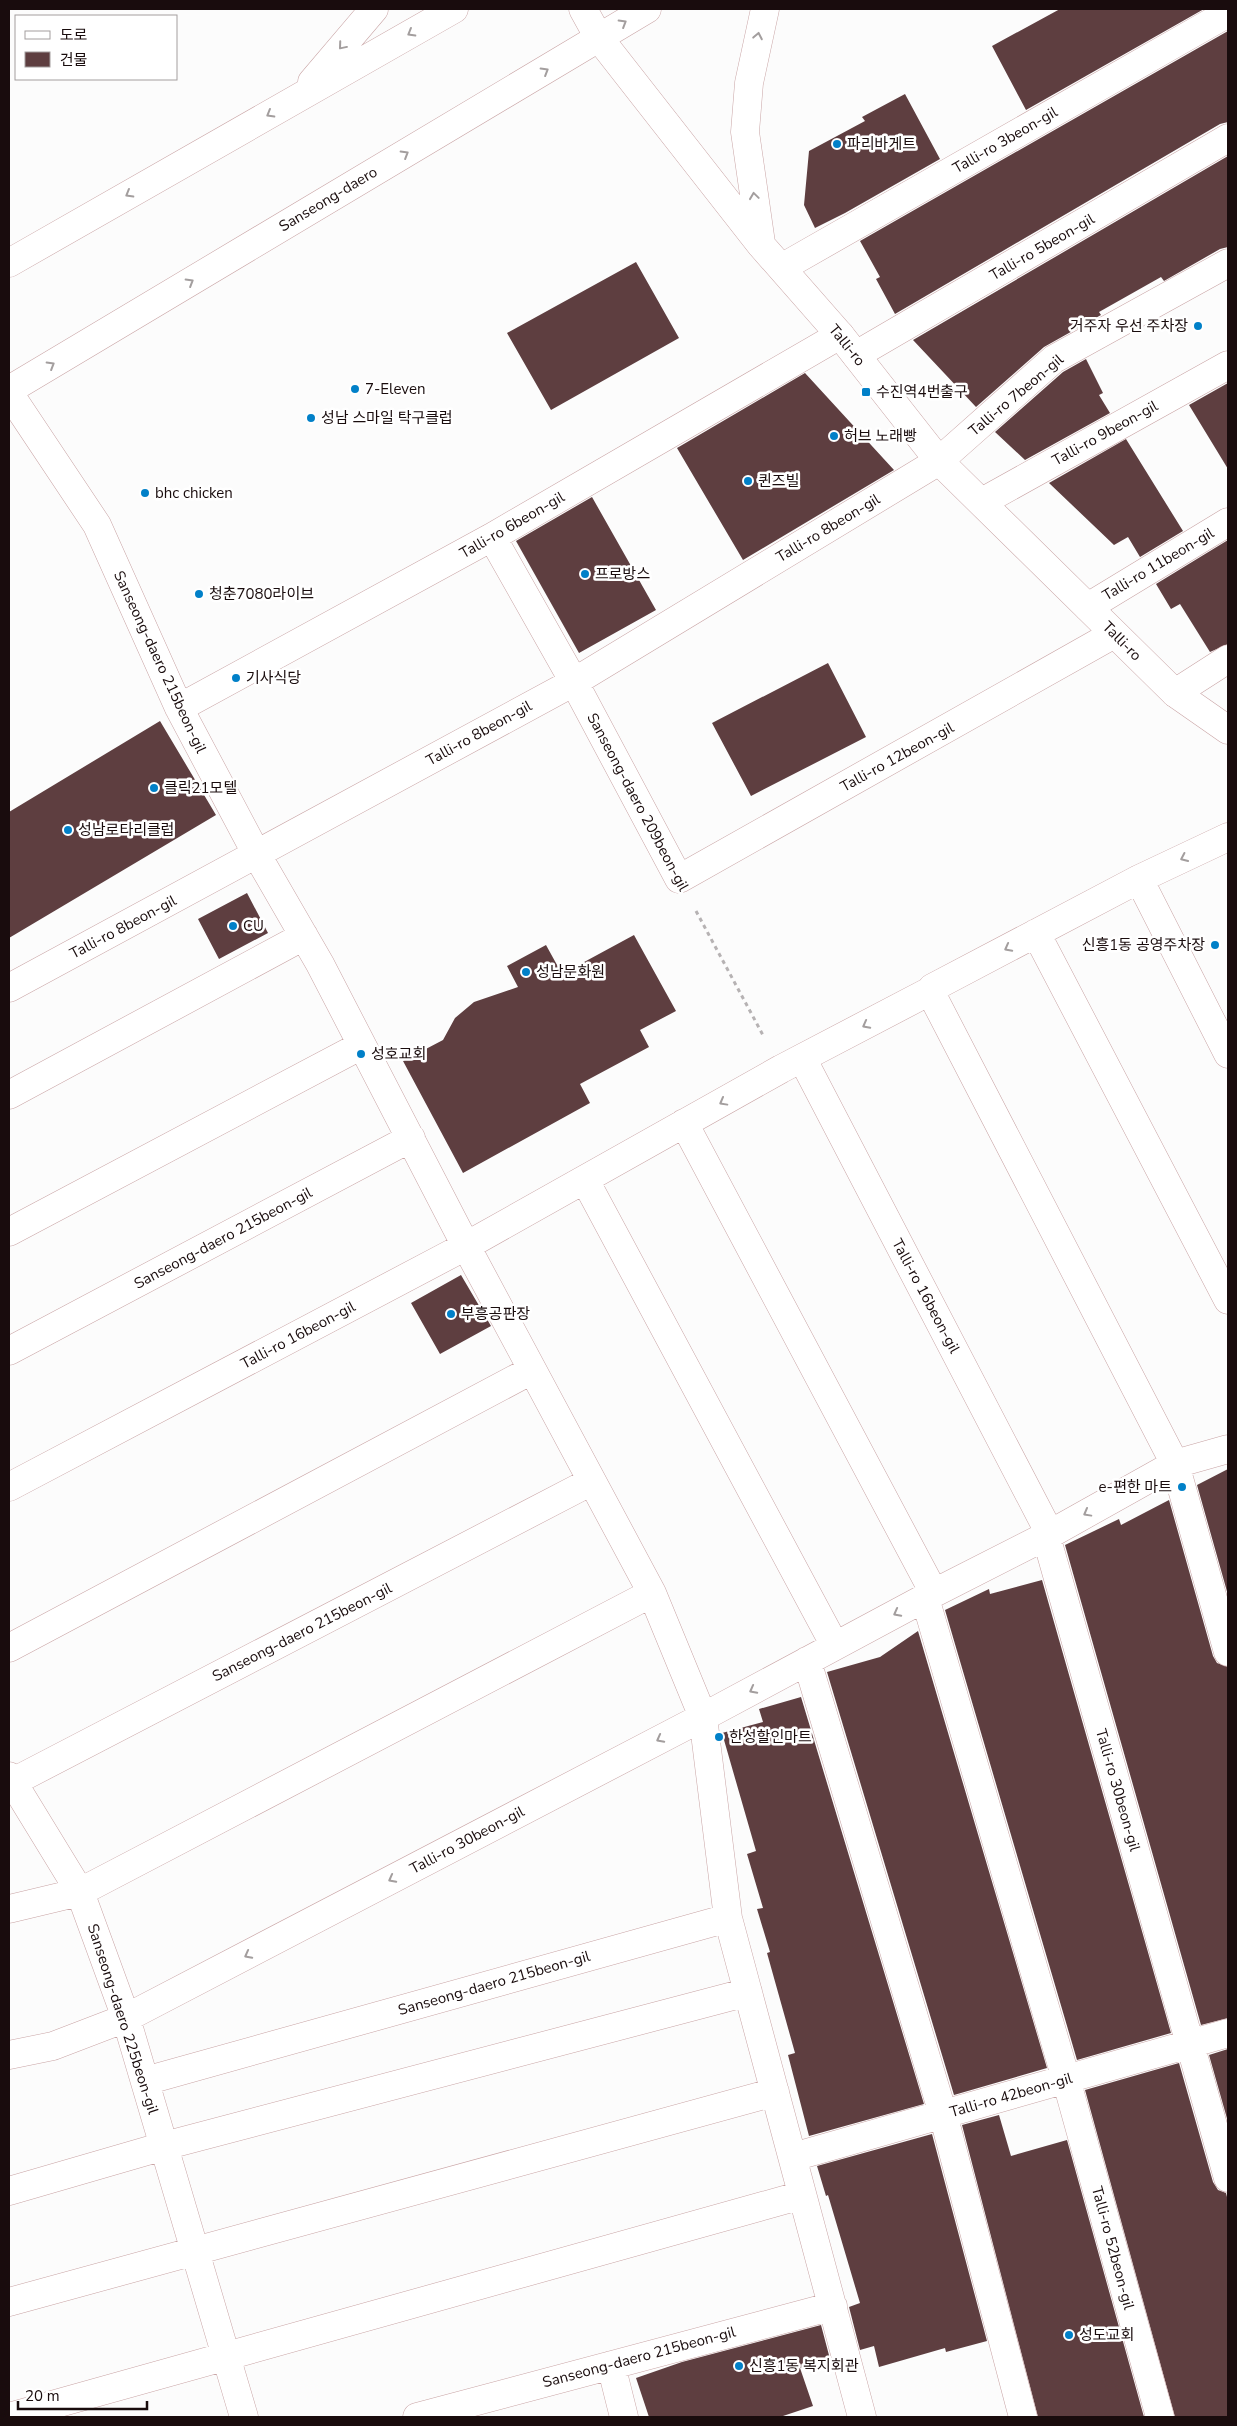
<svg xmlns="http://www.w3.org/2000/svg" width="1237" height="2426" font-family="'Nunito Sans','Noto Sans KR',sans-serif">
	<rect width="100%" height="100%" fill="#fcfcfc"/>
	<!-- building -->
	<path fill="#5e3e40" d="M1060 9H1204L1026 110 992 46Z
		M1228 31V122L1220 124 895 314 876 279 880 277 860 241Z
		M905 94 940 159 845 213 815 228 804 205 809 151 865 121 862 117Z
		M1228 156V247L1220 249 1164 281 1161 277 1099 312 1101 315 1044 347 976 407 913 340Z
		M636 262 679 338 551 410 507 333Z
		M1086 359 1103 393 1099 395 1110 413 1025 460 995 432 1063 372Z
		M805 373 894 470 743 560 677 448Z
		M1228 383V469L1189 405Z
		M1126 439 1183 531 1140 557 1128 537 1114 545 1049 483Z
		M592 497 656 610 579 653 516 541Z
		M1228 540V644L1210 652 1180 604 1171 609 1156 584Z
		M828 663 866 737 751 796 712 723Z
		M160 721 216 815 9 938V812Z
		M247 893 268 933 219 959 198 919Z
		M634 935 676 1011 640 1030 649 1047 580 1084 590 1103 463 1173 403 1061 443 1040 455 1018 474 1002 518 987 507 966 546 945 562 974Z
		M461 1275 491 1326 440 1354 411 1303Z
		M1228 1469V1595L1197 1485Z
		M1169 1500 1213 1656 1217 1663 1228 1667V2018L1201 2025 1065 1545 1119 1519 1121 1525Z
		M1042 1580 1171 2033 1077 2060 945 1610 989 1589 990 1594Z
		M918 1631 1047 2068 954 2095 827 1672 880 1657Z
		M801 1697 924 2104 809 2136 788 2055 795 2053 767 1953 770 1952 757 1909 763 1908 747 1854 756 1851 722 1733 763 1722 759 1709Z
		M1228 2049V2122L1209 2055Z
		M1179 2063 1213 2182 1218 2190 1226 2193 1228 2201V2417H1175L1085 2090Z
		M999 2115 1011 2156 1067 2140 1144 2417H1038L962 2125Z
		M932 2134 987 2341 946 2352 945 2348 879 2367 874 2346 860 2350 849 2307 860 2303 828 2195 826 2196 817 2166Z
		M821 2325 830 2359 800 2368 813 2406 780 2417H649L636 2378 682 2362Z"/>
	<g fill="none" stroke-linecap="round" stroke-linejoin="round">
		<defs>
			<path id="minor" d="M783 267 1228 13
				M856 355 1228 138
				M9 393 97 525 179 708 257 855 320 964 466 1246 652 1593 703 1717 728 1918 862 2417
				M982 502 1228 365
				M492 537 574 682 679 879 1114 634
				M1088 607 1228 522
				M1175 693 1228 659
				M179 708 492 537 840 335
				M1139 879 1228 1054
				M1036 933 1228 1300
				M9 988 574 682 939 461 1054 359 1228 263
				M930 991 1175 1464 1228 1652
				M802 1058 1050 1534
				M9 1095 304 936
				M684 1123 934 1593
				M585 1180 835 1646
				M9 1232 362 1045
				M9 1351 411 1138
				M9 1487 466 1246 781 1069 930 991 932 988 1139 879 1228 837
				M1046 1536 1228 2178
				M925 1598 1066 2079 1160 2417
				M9 1648 532 1370
				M807 1661 943 2114 1023 2417
				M9 1776 80 1892 126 2018 244 2417
				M9 1784 592 1481
				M9 1909 80 1892 652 1593
				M9 2055 53 2046 126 2018 703 1717 934 1593 1050 1534 1175 1464 1228 1449
				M145 2081 728 1918
				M793 2157 1228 2033
				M9 2191 164 2146 748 1992
				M9 2302 775 2092
				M611 2365 624 2417
				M9 2417 802 2195
				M417 2417 833 2306"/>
			<path id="major" d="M583 9 599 38 761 245 840 335 939 461 1175 693 1228 730
				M312 82 374 9
				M761 243 745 132 749 83 765 9
				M9 263 454 9
				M9 390 647 9"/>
		</defs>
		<!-- minor casing -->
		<use href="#minor" stroke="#c9a4a5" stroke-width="29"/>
		<!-- major casing -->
		<use href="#major" stroke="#c9a4a5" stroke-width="29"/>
		<!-- path -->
		<path stroke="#b6b2b3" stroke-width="3" stroke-dasharray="4 4" stroke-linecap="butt" d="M696 911 764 1037"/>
		<!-- minor -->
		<use href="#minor" stroke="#fff" stroke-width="28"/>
		<!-- major -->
		<use href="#major" stroke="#fff" stroke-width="28"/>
	</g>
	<!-- one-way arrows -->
	<defs><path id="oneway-chevron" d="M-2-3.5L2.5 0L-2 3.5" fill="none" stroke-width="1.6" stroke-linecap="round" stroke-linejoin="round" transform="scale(1.25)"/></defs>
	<g stroke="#a39e9e">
		<use href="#oneway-chevron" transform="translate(623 23) rotate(-31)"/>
		<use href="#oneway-chevron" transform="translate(411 33) rotate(150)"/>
		<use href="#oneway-chevron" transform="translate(758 36) rotate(-79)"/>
		<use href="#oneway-chevron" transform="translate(342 46) rotate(130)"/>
		<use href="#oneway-chevron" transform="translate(545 71) rotate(-31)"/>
		<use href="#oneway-chevron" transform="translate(270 114) rotate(150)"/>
		<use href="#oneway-chevron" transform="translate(405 154) rotate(-31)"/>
		<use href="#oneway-chevron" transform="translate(129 194) rotate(150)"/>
		<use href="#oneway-chevron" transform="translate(754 196) rotate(-98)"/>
		<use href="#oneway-chevron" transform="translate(190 282) rotate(-31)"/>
		<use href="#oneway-chevron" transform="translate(51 365) rotate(-31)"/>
		<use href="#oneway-chevron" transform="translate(1184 858) rotate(155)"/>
		<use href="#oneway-chevron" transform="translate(1008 948) rotate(152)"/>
		<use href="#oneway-chevron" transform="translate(866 1025) rotate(152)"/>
		<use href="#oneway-chevron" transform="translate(723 1102) rotate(151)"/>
		<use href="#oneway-chevron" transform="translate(1087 1513) rotate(151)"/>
		<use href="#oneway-chevron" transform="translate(897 1613) rotate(152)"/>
		<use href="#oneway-chevron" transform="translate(753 1690) rotate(152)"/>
		<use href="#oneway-chevron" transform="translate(660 1739) rotate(152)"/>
		<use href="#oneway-chevron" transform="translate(392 1879) rotate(152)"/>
		<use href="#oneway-chevron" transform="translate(248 1955) rotate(152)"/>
	</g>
	<!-- markers -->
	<g fill="#0180c8" stroke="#fff" stroke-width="2">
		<circle cx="837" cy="144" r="5"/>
		<circle cx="1198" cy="326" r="5"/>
		<circle cx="355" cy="389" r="5"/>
		<rect x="861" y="387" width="10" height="10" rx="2.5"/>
		<circle cx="311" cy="418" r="5"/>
		<circle cx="834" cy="436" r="5"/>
		<circle cx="748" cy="481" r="5"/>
		<circle cx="145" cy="493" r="5"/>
		<circle cx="585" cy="574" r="5"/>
		<circle cx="199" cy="594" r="5"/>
		<circle cx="236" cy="678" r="5"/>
		<circle cx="154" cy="788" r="5"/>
		<circle cx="68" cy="830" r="5"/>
		<circle cx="233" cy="926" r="5"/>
		<circle cx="1215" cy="945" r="5"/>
		<circle cx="526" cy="972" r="5"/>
		<circle cx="361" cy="1054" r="5"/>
		<circle cx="451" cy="1314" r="5"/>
		<circle cx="1182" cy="1487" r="5"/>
		<circle cx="719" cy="1737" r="5"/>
		<circle cx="1069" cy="2335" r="5"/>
		<circle cx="739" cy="2366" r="5"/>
	</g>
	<g text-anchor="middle" stroke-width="5" stroke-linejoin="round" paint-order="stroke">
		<!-- street labels -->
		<g font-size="15" fill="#190c0d" stroke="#fff">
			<text transform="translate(1005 140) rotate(-30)" y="5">Talli-ro 3beon-gil</text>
			<text transform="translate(328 199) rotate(-31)" y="5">Sanseong-daero</text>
			<text transform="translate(1042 247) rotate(-30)" y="5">Talli-ro 5beon-gil</text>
			<text transform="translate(847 345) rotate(51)" y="5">Talli-ro</text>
			<text transform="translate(1016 395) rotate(-40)" y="5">Talli-ro 7beon-gil</text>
			<text transform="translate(1105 433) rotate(-29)" y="5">Talli-ro 9beon-gil</text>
			<text transform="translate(512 525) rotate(-30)" y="5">Talli-ro 6beon-gil</text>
			<text transform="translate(828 528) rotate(-31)" y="5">Talli-ro 8beon-gil</text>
			<text transform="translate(1158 564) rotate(-31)" y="5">Talli-ro 11beon-gil</text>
			<text transform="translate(1122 641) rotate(45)" y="5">Talli-ro</text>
			<text transform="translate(160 662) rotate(65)" y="5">Sanseong-daero 215beon-gil</text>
			<text transform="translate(479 733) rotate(-29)" y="5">Talli-ro 8beon-gil</text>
			<text transform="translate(897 757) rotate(-29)" y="5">Talli-ro 12beon-gil</text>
			<text transform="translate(638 802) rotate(62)" y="5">Sanseong-daero 209beon-gil</text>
			<text transform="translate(123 927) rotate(-28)" y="5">Talli-ro 8beon-gil</text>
			<text transform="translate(223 1238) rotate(-28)" y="5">Sanseong-daero 215beon-gil</text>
			<text transform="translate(926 1296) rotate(62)" y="5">Talli-ro 16beon-gil</text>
			<text transform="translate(298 1335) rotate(-28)" y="5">Talli-ro 16beon-gil</text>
			<text transform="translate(302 1632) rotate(-27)" y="5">Sanseong-daero 215beon-gil</text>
			<text transform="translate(1118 1790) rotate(74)" y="5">Talli-ro 30beon-gil</text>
			<text transform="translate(467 1840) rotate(-28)" y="5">Talli-ro 30beon-gil</text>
			<text transform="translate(494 1983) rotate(-16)" y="5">Sanseong-daero 215beon-gil</text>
			<text transform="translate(123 2019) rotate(72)" y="5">Sanseong-daero 225beon-gil</text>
			<text transform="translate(1011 2095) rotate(-16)" y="5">Talli-ro 42beon-gil</text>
			<text transform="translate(1113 2248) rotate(75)" y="5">Talli-ro 52beon-gil</text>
			<text transform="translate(639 2357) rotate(-15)" y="5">Sanseong-daero 215beon-gil</text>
		</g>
		<!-- poi labels -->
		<g font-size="15" fill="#190c0d" stroke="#fff" text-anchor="start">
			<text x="847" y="149">파리바게트</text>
			<text x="1188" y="331" text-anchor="end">거주자 우선 주차장</text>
			<text x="365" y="394">7-Eleven</text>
			<text x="876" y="397">수진역4번출구</text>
			<text x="321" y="423">성남 스마일 탁구클럽</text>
			<text x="844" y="441">허브 노래빵</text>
			<text x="758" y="486">퀸즈빌</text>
			<text x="155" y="498">bhc chicken</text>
			<text x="595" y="579">프로방스</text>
			<text x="209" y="599">청춘7080라이브</text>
			<text x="246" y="683">기사식당</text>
			<text x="164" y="793">클릭21모텔</text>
			<text x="78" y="835">성남로타리클럽</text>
			<text x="243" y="931">CU</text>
			<text x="1205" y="950" text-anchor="end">신흥1동 공영주차장</text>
			<text x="536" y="977">성남문화원</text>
			<text x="371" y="1059">성호교회</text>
			<text x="461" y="1319">부흥공판장</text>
			<text x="1172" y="1492" text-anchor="end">e-편한 마트</text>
			<text x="729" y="1742">한성할인마트</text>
			<text x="1079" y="2340">성도교회</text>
			<text x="749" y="2371">신흥1동 복지회관</text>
		</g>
	</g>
	<!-- border -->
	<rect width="1237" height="2426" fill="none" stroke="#190c0d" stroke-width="20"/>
	<!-- legend -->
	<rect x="15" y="15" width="162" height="65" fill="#ffffff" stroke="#a39e9e"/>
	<rect x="25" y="31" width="25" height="8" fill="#ffffff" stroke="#a39e9e"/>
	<text x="60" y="40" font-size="15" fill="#190c0d">도로</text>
	<rect x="25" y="52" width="25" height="15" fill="#5e3e40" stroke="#a39e9e"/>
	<text x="60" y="65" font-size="15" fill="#190c0d">건물</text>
	<!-- scale -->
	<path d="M18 2401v8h129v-8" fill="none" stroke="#190c0d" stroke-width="2.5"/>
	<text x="25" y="2401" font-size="15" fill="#190c0d" stroke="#ffffff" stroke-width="4" paint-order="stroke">20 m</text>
</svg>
